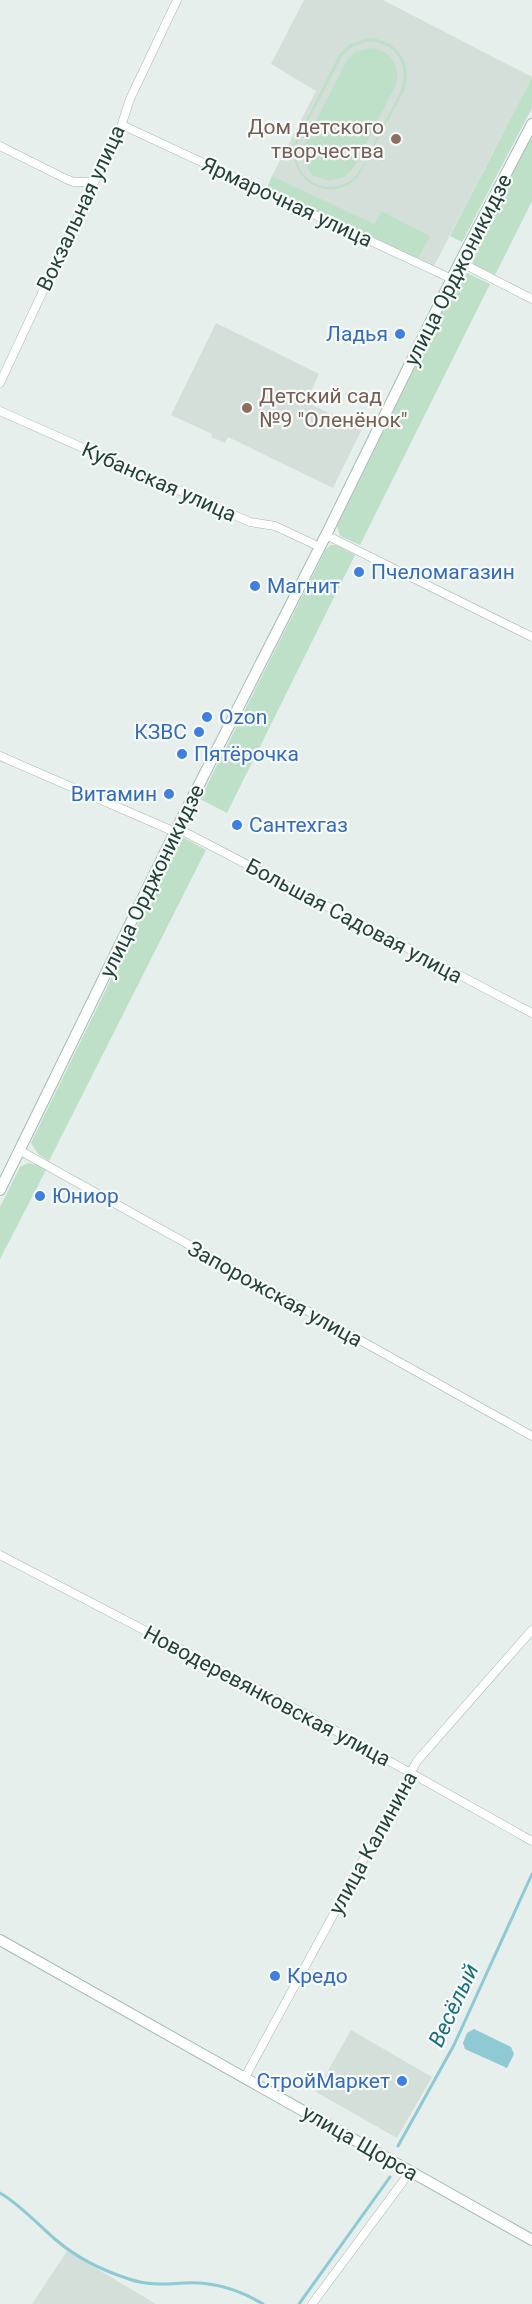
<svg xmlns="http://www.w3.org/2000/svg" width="532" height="2304" font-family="Roboto,sans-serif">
	<rect width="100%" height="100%" fill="#e6efeb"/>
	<!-- built -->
	<path fill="#d4dfda" d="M304 0H383L532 77 434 266 418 259 429 236 382 211 374 225 272 176 316 91 271 64Z
		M216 323 319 374 306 402 362 429 333 488 228 437 225 443 211 437 212 434 171 415Z
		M351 2030 432 2077 397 2138 316 2092Z
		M67 2251 156 2304H32Z"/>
	<!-- green -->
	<path fill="#bfe0c8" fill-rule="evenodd" d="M369 38C397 40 412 62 405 89L358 177C331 205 288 182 294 144L339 55 350 44ZM365 42C376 41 387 44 395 52 417 76 391 109 379 132 371 148 363 173 348 182 334 190 316 188 305 176 296 166 295 154 298 141L342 56 352 47Z
		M369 48C390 49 401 65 396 85L354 167 345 177 328 181 312 175 303 160 304 144 347 60 355 52Z
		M532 77V108L462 242 450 236Z
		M532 136V201L495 275 474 265 471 256Z
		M272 176 374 224 382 211 430 236 418 259 267 188Z
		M467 273 490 284 360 545 340 536 337 526 460 276Z
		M331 545H336L355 555 227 813 200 799 326 549Z
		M181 836 206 850 49 1161 38 1154 31 1143Z
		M28 1163 38 1165 46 1170 0 1259V1207L20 1167Z"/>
	<!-- water -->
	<path fill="#8ec9d4" d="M474 2029 511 2047 514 2054 507 2068 465 2049 463 2043 467 2033Z"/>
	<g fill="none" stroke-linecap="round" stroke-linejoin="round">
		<!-- stream -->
		<path stroke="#8ec9d4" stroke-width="3" d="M398 2146 454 2045 532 1874
			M0 2193C21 2205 38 2225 56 2240 77 2258 104 2271 129 2279 149 2286 164 2284 184 2283 213 2281 238 2289 263 2304
			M299 2304 390 2177"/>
		<defs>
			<path id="street" d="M122 125 452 279
				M0 146 66 179 74 182H94
				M460 262 532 299
				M0 383 94 182 116 142 130 99 177 0
				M0 411 250 522 275 526 320 547
				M326 535 532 637
				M0 756 175 832
				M177 828 532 1013
				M19 1150 532 1436
				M0 1555 309 1716 532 1841
				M245 2077 417 1761 532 1630
				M312 2304 410 2172"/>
			<path id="secondary" d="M0 1190 177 828 326 535 460 262 532 124
				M0 1940 532 2240"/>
		</defs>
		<!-- street casing -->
		<use href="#street" stroke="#a8b8b2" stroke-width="9"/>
		<!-- secondary casing -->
		<use href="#secondary" stroke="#a4bbb3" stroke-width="12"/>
		<!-- street -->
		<use href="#street" stroke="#fff" stroke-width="8"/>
		<!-- secondary -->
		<use href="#secondary" stroke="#fff" stroke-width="10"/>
	</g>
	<!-- markers -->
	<g fill="#8d6e63" stroke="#f7fbf9" stroke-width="2">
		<circle cx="396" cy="139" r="6"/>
		<circle cx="247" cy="408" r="6"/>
	</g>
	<g fill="#3f7fe0" stroke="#f7fbf9" stroke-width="2">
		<circle cx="400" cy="334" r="6"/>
		<circle cx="359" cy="572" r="6"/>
		<circle cx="255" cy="586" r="6"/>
		<circle cx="207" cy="717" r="6"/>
		<circle cx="199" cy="732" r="6"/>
		<circle cx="182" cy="754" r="6"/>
		<circle cx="169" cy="794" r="6"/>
		<circle cx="237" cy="825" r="6"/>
		<circle cx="40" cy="1196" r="6"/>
		<circle cx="275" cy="1976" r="6"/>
		<circle cx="402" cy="2081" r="6"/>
	</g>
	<g text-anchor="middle" stroke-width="4.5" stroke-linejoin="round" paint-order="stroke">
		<!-- education labels -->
		<g font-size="21" fill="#785e54" stroke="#f7fbf9" text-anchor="end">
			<text x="384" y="134">Дом детского<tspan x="384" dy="24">творчества</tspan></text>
			<text x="259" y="403" text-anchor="start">Детский сад<tspan x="259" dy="24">№9 "Оленёнок"</tspan></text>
		</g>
		<!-- street labels -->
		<g font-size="21" fill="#24423a" stroke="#f7fbf9">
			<text transform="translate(287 202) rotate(25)" y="7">Ярмарочная улица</text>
			<text transform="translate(81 208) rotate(-65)" y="7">Вокзальная улица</text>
			<text transform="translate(458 270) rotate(-63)" y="7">улица Орджоникидзе</text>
			<text transform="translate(159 482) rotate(24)" y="7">Кубанская улица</text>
			<text transform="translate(152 881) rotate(-64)" y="7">улица Орджоникидзе</text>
			<text transform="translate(354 921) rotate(28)" y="7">Большая Садовая улица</text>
			<text transform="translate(275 1294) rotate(29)" y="7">Запорожская улица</text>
			<text transform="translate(267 1696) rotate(28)" y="7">Новодеревянковская улица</text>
			<text transform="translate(373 1843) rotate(-61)" y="7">улица Калинина</text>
			<text transform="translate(360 2143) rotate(30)" y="7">улица Щорса</text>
		</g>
		<!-- shop labels -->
		<g font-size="21" fill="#366cbe" stroke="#f7fbf9" text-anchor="start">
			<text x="388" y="341" text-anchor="end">Ладья</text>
			<text x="371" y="579">Пчеломагазин</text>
			<text x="267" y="593">Магнит</text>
			<text x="219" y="724">Ozon</text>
			<text x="187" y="739" text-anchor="end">КЗВС</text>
			<text x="194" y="761">Пятёрочка</text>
			<text x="157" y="801" text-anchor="end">Витамин</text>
			<text x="249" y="832">Сантехгаз</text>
			<text x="52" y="1203">Юниор</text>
			<text x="287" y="1983">Кредо</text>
			<text x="390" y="2088" text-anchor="end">СтройМаркет</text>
		</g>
		<!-- water labels -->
		<g font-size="22" font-style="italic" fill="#1c6f80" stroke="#f7fbf9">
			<text transform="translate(453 2005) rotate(-65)" y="8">Весёлый</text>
		</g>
	</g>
</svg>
